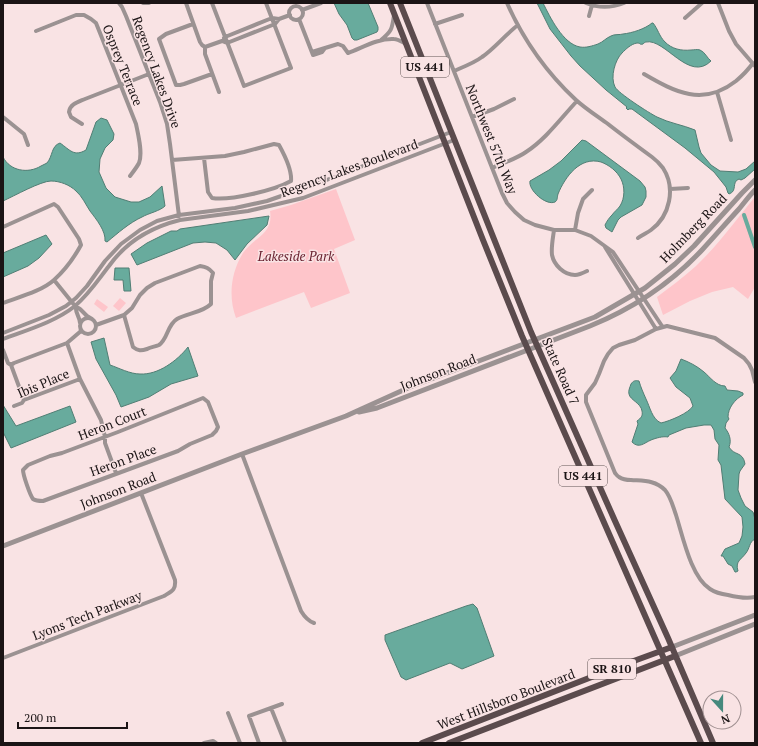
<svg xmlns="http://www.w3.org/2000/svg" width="758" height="746" font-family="'PT Serif',serif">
	<rect width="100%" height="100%" fill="#f9e3e4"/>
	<!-- green -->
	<path fill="#fec5ca" d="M336 189 355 240 334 249 350 293 311 308 304 292 236 318C228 297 231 272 243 253 254 237 274 234 270 211L291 205Z
		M755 197V287L748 299 733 287 712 292 690 301 663 315 657 297C670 287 684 277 696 266 718 245 736 220 755 197Z
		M120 298 126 303 119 311 113 306Z
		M97 299 108 307 104 312 94 304Z"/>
	<!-- water -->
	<path fill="#68ab9d" stroke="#517e74" d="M334 3H368L378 27V30L377 32 357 40H354L352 38 347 25 339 14Z
		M537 3H543C550 17 563 44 580 47 586 48 592 46 598 44 603 42 606 38 611 36 614 34 620 35 623 34 632 33 645 29 652 23H653C658 29 659 36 665 42 672 49 681 51 691 50 694 50 697 49 700 50 705 52 707 58 711 61 689 83 665 38 646 42 645 42 644 43 643 44 639 45 641 43 637 43 631 44 626 49 622 53 615 60 610 77 615 87 618 93 649 113 657 117 669 123 683 125 695 130L699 147 701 153 711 165 720 171 738 172 746 169 755 161V169L745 178 741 180 739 179C731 182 738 191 729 194L728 193 726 187 714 172 685 148 632 109H629L628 110 626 108 627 107 606 90 580 66 571 56 550 29Z
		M101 118 107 120 114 134 113 140 105 148 100 159 99 172 106 188 115 197 131 202H139L150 197 162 186 165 206C160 211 149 213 142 217 129 223 118 233 107 242L105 241C106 231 96 219 90 211 86 205 82 196 76 191 70 185 60 181 51 181 41 181 14 196 3 201V157C10 171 28 174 41 166 43 165 45 164 47 163 53 156 51 146 60 143 70 150 74 157 86 150L96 122Z
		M582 140 586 141 640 181 645 187 646 191V197L642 205 621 217 618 220 612 232 606 228 605 225C607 221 609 218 612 215 614 212 618 209 620 206 625 198 625 187 621 179 617 171 609 165 601 162 580 156 565 177 558 194 557 197 558 200 555 202 546 206 528 190 530 181L549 170 561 161Z
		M269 216 267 225 247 244 235 260 227 250 216 243 205 242 193 243 137 265 131 254 147 243 171 231H177L180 229Z
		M46 235 52 244 39 258 28 266 3 277V253Z
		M115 268H129L131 291H124L123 280H114Z
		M104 338 110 365C119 368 130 374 140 374 158 375 177 361 188 347L198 376 171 384 149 397 121 407 116 395 96 359 91 342Z
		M681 359C689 362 697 366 704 372 710 377 716 386 725 386L727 390 738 391 743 393V395C735 399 728 408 728 417L729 419 726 423 725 428C729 433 732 440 729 447 734 456 743 451 745 464L740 471 739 474 738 490 741 498 745 506 753 512 755 519V539C749 542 750 548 746 553 741 560 735 561 738 571L736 572H735L732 566 728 564 723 556H721L725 549 739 543 742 536 743 527 742 517 725 499 721 465 718 460 719 445 715 439 714 430 711 425H704L686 428 669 435 668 437C663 436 656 438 651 440 644 443 639 449 632 442L638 424 637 421C641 418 643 416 642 411 641 403 630 400 629 394 628 391 630 387 631 384 633 381 635 380 639 381 641 388 643 392 646 399 650 407 652 419 661 423 670 421 689 413 693 406L690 398 676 387 670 378 676 371Z
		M3 405 16 426 70 406 76 422 11 448 3 432Z
		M473 604 477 608 494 656 462 669 450 663 406 680 401 677 385 640V635L466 606Z"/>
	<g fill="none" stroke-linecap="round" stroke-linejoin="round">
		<!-- canal -->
		<path stroke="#68ab9d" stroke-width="4" d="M744 215 755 247"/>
		<!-- minor -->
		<path stroke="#9b9292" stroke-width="4" d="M119 3 122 7 126 16 160 102 167 124 170 144 179 216
			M143 3H149
			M186 3 200 42 202 45 205 47 222 41 227 43 275 24 279 19
			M212 3 244 86 291 68 266 3
			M427 3 502 193 507 203 515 212 524 220 535 225 554 230H575L591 236 613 252 662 326
			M507 3C523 39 547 73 576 100 586 109 597 116 608 124 622 135 637 146 652 157 656 160 660 164 663 168 676 188 670 216 651 230 647 233 642 235 638 238
			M586 3C598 8 611 8 624 3
			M718 3 729 31 736 44 755 66
			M289 13a7 7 0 1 1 14 0a7 7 0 1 1-14 0Z
			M302 10 321 3
			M589 16 592 5
			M685 18 702 3
			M299 19 313 55 322 52 325 48
			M193 24 166 34 159 39 176 85H180L184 84 212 74
			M435 24 462 15
			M36 31 76 15H84L91 19 96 23 102 38 136 124C138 134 143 153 139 163 137 167 133 172 130 176
			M224 38 225 37 272 18 279 19 290 15
			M381 40C392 31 392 29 394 15
			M205 47V54L219 92
			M312 52 338 44 343 46 348 53C362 48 378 38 394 39 398 39 402 42 406 44
			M454 71C463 67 474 63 482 57 495 48 505 35 518 25
			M644 74C675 92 703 107 736 81 742 76 748 70 753 63
			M717 92 731 140
			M3 117 24 134 28 145
			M472 117 494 109 514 99
			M82 124 71 117 69 112C70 104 78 102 85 99L149 74
			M172 160 225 156 244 152 274 144 279 145C284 154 292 171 291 181 275 190 230 201 212 198L208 192 204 158
			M492 168C503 163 516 159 526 152 546 139 561 118 577 101
			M670 189 688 188
			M3 227 54 204 58 207 79 239 81 245C75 256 64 271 54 280 42 291 19 297 3 303
			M554 230C553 238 551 247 552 255 554 265 564 275 575 275 579 275 583 273 587 271
			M575 230 578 213 583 199 592 190
			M605 247 656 329
			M54 280 75 306 80 309 87 316 92 319
			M76 307C75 313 80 317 80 323
			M80 326a8 8 0 1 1 16 0a8 8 0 1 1-16 0Z
			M96 325 124 315 132 308 140 295 147 288 155 283 200 266C206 267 209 268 213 273L211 281V304C202 313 187 313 177 319 167 325 168 339 159 345 155 347 150 347 147 349 141 351 138 351 133 347L124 315
			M3 333 49 315 66 306 76 298 87 286 105 261 121 244 140 230 157 221 179 215 235 208 267 201 324 181 451 132
			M3 339C27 330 55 322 75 306 89 294 98 280 109 266 126 242 152 227 180 220L248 211 303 198 454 140
			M67 343 80 379 101 420 105 437V443L116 473
			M3 350 8 363 11 365 24 400
			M11 365 14 363 67 343 81 331
			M755 382 752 370 749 364 744 358 715 338 667 326 656 329 635 340 619 345 613 348 608 354 604 361 599 374 595 383 586 395V402L615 473C616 474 617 476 619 477 622 479 627 480 631 480 644 481 655 480 665 490 671 497 673 507 676 515 683 537 691 577 710 589 716 593 721 594 728 595 736 597 746 599 755 597
			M203 398 208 402 218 427 216 431 212 435 190 444 178 451 43 501C39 501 36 501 33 499 30 495 23 475 23 470L28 465 50 456 62 453 118 432Z
			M14 406 22 403 24 400 80 379
			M242 454 301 611C304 616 308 621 314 623
			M3 658 164 596C172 591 176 590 175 580L141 493
			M271 708 282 704
			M228 713 240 743
			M204 743 213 741 216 743
			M259 743 249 716 271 708 285 743"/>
		<!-- tertiary -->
		<path stroke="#9b9292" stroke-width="5" d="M359 412 377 408 590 326C632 309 671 283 702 250 715 236 727 222 739 209 744 203 749 196 755 190
			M3 546 242 454 346 416 410 387 595 317 645 288 675 264 694 246 742 193 755 180
			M672 647 755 615
			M675 656 755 624"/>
		<!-- primary -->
		<path stroke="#5b4b4d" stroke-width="6" d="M390 3 483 240 522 336 701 743
			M400 3 531 332 615 521 668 638 713 743
			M422 743 620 666 672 647
			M449 743 675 656"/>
	</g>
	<g text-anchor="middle" stroke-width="3" stroke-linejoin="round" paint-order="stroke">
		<!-- shield labels -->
		<g fill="#f9e3e4" stroke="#5e5253" stroke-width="1">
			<rect x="401" y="57" width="48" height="20" rx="3"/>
			<rect x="559" y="466" width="48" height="20" rx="3"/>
			<rect x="588" y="659" width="48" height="20" rx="3"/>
		</g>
		<g font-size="12" font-weight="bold" fill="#1b1415">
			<text x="425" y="71">US 441</text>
			<text x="583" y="480">US 441</text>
			<text x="612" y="673">SR 810</text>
		</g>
		<!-- street labels -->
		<g font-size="13" fill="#1b1415" stroke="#f9e3e4">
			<text transform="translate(123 65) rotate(68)" y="5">Osprey Terrace</text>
			<text transform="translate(157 72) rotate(70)" y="5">Regency Lakes Drive</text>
			<text transform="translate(492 139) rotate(68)" y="5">Northwest 57th Way</text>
			<text transform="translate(349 168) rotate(-20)" y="5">Regency Lakes Boulevard</text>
			<text transform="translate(693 228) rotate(-46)" y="5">Holmberg Road</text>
			<text transform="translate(561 371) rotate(66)" y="5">State Road 7</text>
			<text transform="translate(438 372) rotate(-21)" y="5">Johnson Road</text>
			<text transform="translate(43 383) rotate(-23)" y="5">Ibis Place</text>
			<text transform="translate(112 423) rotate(-21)" y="5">Heron Court</text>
			<text transform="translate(123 460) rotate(-20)" y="5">Heron Place</text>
			<text transform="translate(118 490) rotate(-21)" y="5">Johnson Road</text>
			<text transform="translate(87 615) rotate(-21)" y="5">Lyons Tech Parkway</text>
			<text transform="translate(506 699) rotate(-21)" y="5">West Hillsboro Boulevard</text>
		</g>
		<!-- park labels -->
		<g font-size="13" font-style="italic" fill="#6a2331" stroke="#f9e3e4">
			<text x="296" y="261">Lakeside Park</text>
		</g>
	</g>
	<!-- border -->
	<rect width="758" height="746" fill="none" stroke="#1b1415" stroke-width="8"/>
	<!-- north arrow -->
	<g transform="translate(722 710) rotate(159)"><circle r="19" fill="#f9e3e4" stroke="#a09091"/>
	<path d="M0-3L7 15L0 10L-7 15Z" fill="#46897d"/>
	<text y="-6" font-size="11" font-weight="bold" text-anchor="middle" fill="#1b1415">N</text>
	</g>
	<!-- scale -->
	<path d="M18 722v6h109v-6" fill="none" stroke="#1b1415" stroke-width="2"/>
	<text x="24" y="722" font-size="12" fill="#1b1415" stroke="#f9e3e4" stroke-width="3" paint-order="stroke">200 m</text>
</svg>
